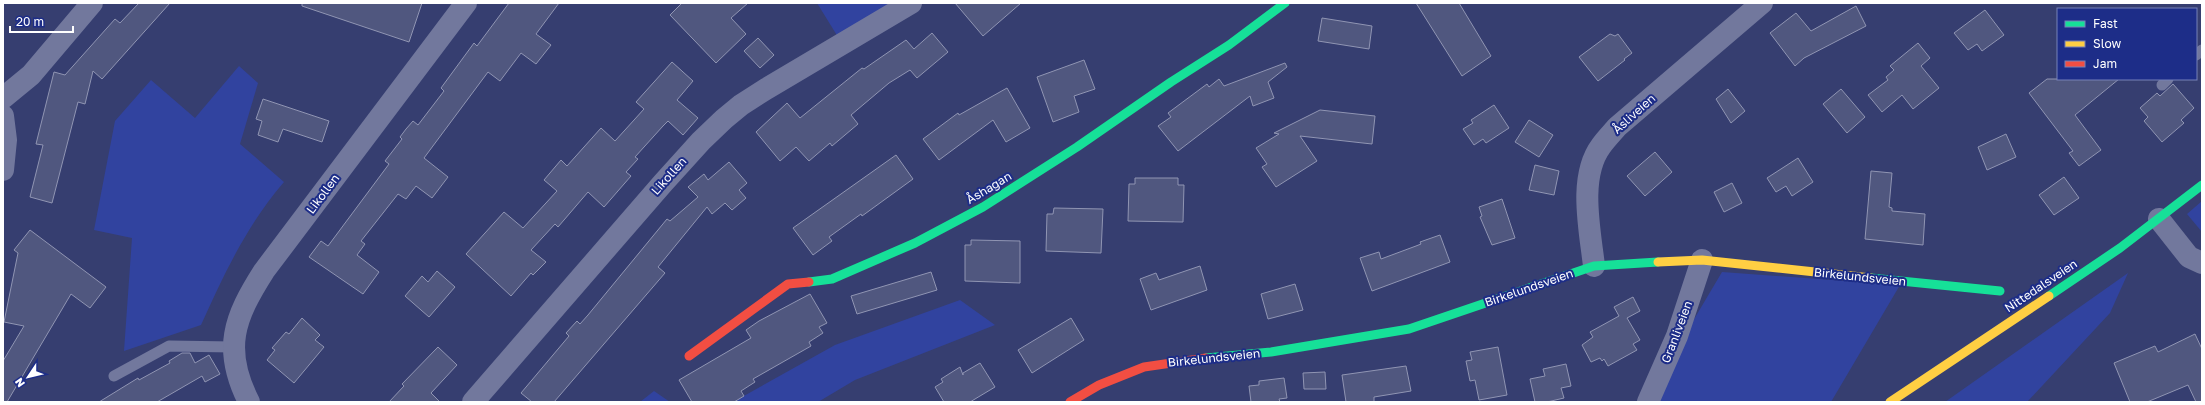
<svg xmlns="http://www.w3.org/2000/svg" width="2205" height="405" font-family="'Golos Text',sans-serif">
	<rect width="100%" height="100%" fill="#363e70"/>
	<!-- green -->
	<path fill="#31439f" d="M817 3H891L838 37Z
		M239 66 258 83 240 144 284 182C247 225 224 274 201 325L124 351 132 238 94 230 115 121 151 80 195 118Z
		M2202 201V232L2187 214Z
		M1722 272 1900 285 1831 402H1645Z
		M2128 273 2110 313 2027 402H1945Z
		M960 300 995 325 855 380 818 402H733L835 345Z
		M654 391 670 402H640Z"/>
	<!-- building -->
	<path fill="#50577f" stroke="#9095b3" d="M139 3H170L102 79 93 71 85 104 78 102 52 203 30 197 43 145 36 144 54 72 65 75 115 19 120 23Z
		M302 3H422L409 42 302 6Z
		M509 3H559L536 34 551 45 536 64 521 53 500 81 488 72 424 158 448 177 432 198 416 186 406 199 398 194 361 241 365 244 357 255 379 272 363 294 309 257 321 241 328 246 389 164 385 161 402 139 400 137 406 129 413 121 418 125 444 91 441 88 474 43 477 46Z
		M682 3H748L731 18 746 34 716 63 670 15Z
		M955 3H1021L983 36Z
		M1416 3H1459L1491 56 1462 76Z
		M1856 6 1866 26 1804 58 1795 66 1770 33 1796 13 1811 31Z
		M1985 10 2004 35 1982 51 1977 44 1968 50 1954 33Z
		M1322 18 1372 26 1369 49 1318 41Z
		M932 33 948 52 917 78 910 70 889 83 851 115 858 124 832 146 830 143 809 161 796 147 780 161 756 132 787 103 800 118 862 68 864 69 906 40 914 49Z
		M1610 34 1615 36 1618 34 1632 53 1624 59 1625 60 1598 81 1579 57Z
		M758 38 774 55 760 68 744 51Z
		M1918 43 1930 58 1921 66 1939 88 1913 109 1902 95 1882 112 1868 95 1888 80 1886 77 1894 70 1890 66Z
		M1084 60 1095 89 1074 96 1079 112 1053 122 1037 77Z
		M672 62 693 81 677 100 698 118 683 135 668 121 663 126 635 157 638 159 626 172 631 176 604 207 588 192 558 227 555 224 531 250 546 262 533 275 531 273 511 296 466 254 504 212 523 228 557 191 544 180 561 160 567 166 601 128 615 141 644 109 636 102Z
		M1285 63 1287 67 1268 82 1274 98 1253 106 1250 96 1178 151 1158 126 1171 117 1168 113 1207 84 1209 87 1219 79 1224 86Z
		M2047 79H2119L2075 115 2101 150 2079 166 2069 153 2073 151 2029 93Z
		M2173 84 2194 108 2181 120 2184 123 2162 142 2144 121 2148 117 2140 108 2157 93 2160 96Z
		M1007 88 1030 128 1006 142 993 120 939 160 923 139 958 113 959 115Z
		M1728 89 1745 111 1731 123 1716 99Z
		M1841 89 1865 117 1847 133 1823 104Z
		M263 99 329 121 322 142 283 129 278 142 258 135 262 121 256 119Z
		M1494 105 1509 128 1486 143 1483 139 1474 145 1463 129 1473 123 1471 120Z
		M1320 110 1375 116 1372 144 1300 136 1317 161 1276 187 1262 167 1267 164 1256 148 1279 134 1274 133Z
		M1529 120 1553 135 1539 157 1515 142Z
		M2006 134 2016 157 1987 170 1978 147Z
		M1655 152 1672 172 1645 196 1627 176Z
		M896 155 913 179 862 216 861 214 829 237 832 241 813 255 793 228Z
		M1798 158 1813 182 1792 196 1786 186 1776 192 1767 178Z
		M729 162 747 183 739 190 746 198 732 210 725 203 712 214 707 207 658 267 665 273 554 402H532L521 393 569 336 566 333 577 321 580 324 588 315 667 219 670 221 698 197 688 187 704 174 708 180Z
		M1535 165 1559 171 1554 195 1529 190Z
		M1871 171 1892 173 1889 207 1892 208V211L1925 214 1923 245 1865 239Z
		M2064 177 2079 198 2054 215 2039 195Z
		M1135 178H1178V185H1184L1183 222 1128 221 1129 184H1135Z
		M1732 183 1742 203 1724 212 1714 192Z
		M1502 199 1515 238 1492 245 1480 217 1482 216 1479 207Z
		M1054 208 1103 209 1101 253 1046 251 1047 214H1053Z
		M30 230 106 287 90 308 71 294 7 402H3V361L24 326 4 322 18 253 14 250Z
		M1440 235 1450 262 1372 291 1360 258 1379 252 1381 259 1416 246 1421 244 1420 242Z
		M971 240 1020 241V283L965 281V245H971Z
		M1200 266 1207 290 1151 310 1140 279 1156 273 1159 280Z
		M437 271 455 287 429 317 405 296 422 276 428 282Z
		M931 272 937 290 857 314 851 296Z
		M1295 284 1303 310 1268 319 1261 294Z
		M810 294 827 323 819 327 823 333 809 342 811 346 753 379 755 382 741 391 744 396 734 402H692L679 380 751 338 746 330 759 321Z
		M1633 297 1640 311 1627 318 1640 340 1633 344 1637 350 1608 366 1604 359 1602 361 1600 358 1591 362 1582 345 1593 337 1590 332 1619 316 1614 307Z
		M302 318 320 335 315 340 324 347 294 383 267 360 275 350 272 348 286 332 289 334Z
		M1071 318 1084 340 1032 373 1018 350Z
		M2195 334 2202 349V402H2196L2188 385 2147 402H2130L2114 363 2155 346 2158 352Z
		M438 347 457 365 431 393 440 402H389L404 386 402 384Z
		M1498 347 1507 395 1479 400 1475 380 1470 381 1466 361 1472 360 1470 352Z
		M182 353H190L195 363 209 355 220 374 205 382 202 376 157 402H99L138 378 139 380 170 363 169 361Z
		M980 363 995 387 970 402H944L935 387 943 382 941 379 960 367 963 375V373Z
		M1566 364 1571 386 1561 388 1564 398 1547 402H1535L1530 379 1545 376 1543 369Z
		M1406 366 1411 391 1374 397V402H1346L1342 375Z
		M1325 372 1326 389H1304L1303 373Z
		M1284 378 1287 398 1279 399 1280 402H1251L1249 386 1259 385V381Z"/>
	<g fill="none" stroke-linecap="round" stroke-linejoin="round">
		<!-- lane -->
		<path stroke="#72789d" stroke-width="11" d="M2196 55 2202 50
			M2162 85 2168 79
			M114 376 169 346 233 347"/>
		<!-- street -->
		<path stroke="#72789d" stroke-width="22" d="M3 98 31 75 92 3
			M3 116 6 140 3 170
			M2159 219 2189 257 2202 263
			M1594 266C1590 230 1578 177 1601 146 1606 139 1612 133 1617 127L1762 3
			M249 402C222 349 234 318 264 271L466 3
			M473 402 663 183 701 141 724 119 741 105 766 89 911 3
			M1648 402 1677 336 1702 260"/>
		<!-- fast -->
		<path stroke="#16e098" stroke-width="9" d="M1871 278 2000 291
			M809 282 832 279 915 243 983 207 1077 147 1171 82 1229 45 1285 3
			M2049 296 2120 248 2202 185
			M1206 358 1271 352 1409 329 1594 266 1658 262"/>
		<!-- slow -->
		<path stroke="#ffcf43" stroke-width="9" d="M1658 262 1702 260 1871 278
			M1890 402 2049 296"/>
		<!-- jam -->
		<path stroke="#f24e42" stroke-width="9" d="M689 356 788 284 809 282
			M1070 402 1099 385 1144 367 1206 358"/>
	</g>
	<g text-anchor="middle" stroke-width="4" stroke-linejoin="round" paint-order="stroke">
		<!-- street labels -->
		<g font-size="12" fill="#fff" stroke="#1d2d88">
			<text transform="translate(1634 114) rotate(-42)" y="4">Åsliveien</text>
			<text transform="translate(669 176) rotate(-48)" y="4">Likollen</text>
			<text transform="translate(989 188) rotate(-31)" y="4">Åshagan</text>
			<text transform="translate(323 194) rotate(-53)" y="4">Likollen</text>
			<text transform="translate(1860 277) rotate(6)" y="4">Birkelundsveien</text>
			<text transform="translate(2041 286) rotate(-34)" y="4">Nittedalsveien</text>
			<text transform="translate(1529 288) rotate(-19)" y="4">Birkelundsveien</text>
			<text transform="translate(1677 332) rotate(-69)" y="4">Granliveien</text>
			<text transform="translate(1214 358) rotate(-6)" y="4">Birkelundsveien</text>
		</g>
	</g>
	<!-- border -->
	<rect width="2205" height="405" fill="none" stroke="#ffffff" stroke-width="8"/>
	<!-- legend -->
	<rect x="2057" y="8" width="140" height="72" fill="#1d2d88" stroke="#7781b8"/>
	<rect x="2065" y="21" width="20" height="6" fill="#16e098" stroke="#7781b8"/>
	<text x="2093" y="28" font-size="12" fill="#ffffff">Fast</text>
	<rect x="2065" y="41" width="20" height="6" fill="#ffcf43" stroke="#7781b8"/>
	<text x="2093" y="48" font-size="12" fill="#ffffff">Slow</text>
	<rect x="2065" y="61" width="20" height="6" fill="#f24e42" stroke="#7781b8"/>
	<text x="2093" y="68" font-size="12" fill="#ffffff">Jam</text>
	<!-- north arrow -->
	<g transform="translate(28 377) rotate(235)" stroke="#1d2d88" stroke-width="3" paint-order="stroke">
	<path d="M0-3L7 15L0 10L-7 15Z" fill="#ffffff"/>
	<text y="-6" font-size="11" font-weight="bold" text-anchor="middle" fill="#ffffff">N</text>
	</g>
	<!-- scale -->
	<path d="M10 26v6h63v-6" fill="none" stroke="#ffffff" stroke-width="2"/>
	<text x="16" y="26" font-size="12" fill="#ffffff" stroke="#1d2d88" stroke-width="3" paint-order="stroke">20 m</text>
</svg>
